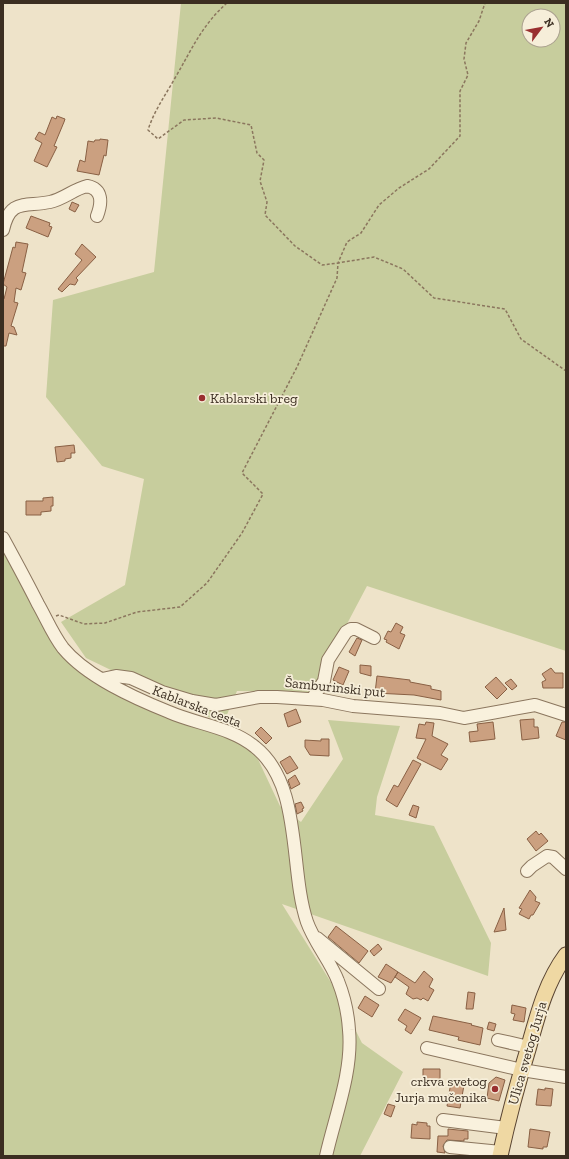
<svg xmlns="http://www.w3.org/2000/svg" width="569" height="1159" font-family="'Zilla Slab',serif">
	<rect width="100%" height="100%" fill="#eee3c9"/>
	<!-- green -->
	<path fill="#c7cd9d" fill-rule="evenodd" d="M181 3H566V651L367 586 311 692 237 691 223 724 86 658 61 622 125 585 144 479 102 466 46 397 53 300 154 272ZM529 16H553V40H529Z
		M3 546 61 653 93 680 220 733 255 753 280 806 301 822 343 759 328 720 400 726 377 797 375 815 434 826 491 943 488 976 282 904 332 984 362 1043 403 1072 360 1156H3Z"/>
	<!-- building -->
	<path fill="#cba080" stroke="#896044" d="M57 116 65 119 64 122 54 146 57 147 47 167 34 161 42 143 35 139 39 132 45 135 52 117 56 119Z
		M100 139 108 140 106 156 104 155 99 175 77 171 80 160 85 162 88 141 94 142 95 140H100Z
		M72 202 79 205 75 212 69 209Z
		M31 216 50 223 49 226 52 227 48 237 26 228Z
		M16 242 28 244 22 272 26 273 21 290 16 288 14 302 18 303 11 326 14 327 17 335 9 333 6 346H3V298L4 299 7 287 3 284 13 247 15 248Z
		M82 244 96 257 76 278 78 280 75 285 70 284 62 292 58 289 82 260 75 254Z
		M74 445 75 453H71V458L65 459V461L57 462 55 447Z
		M53 497V506H51V511L41 512V515H26V501H43V498Z
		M396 623 403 627 400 633 405 635 399 649 386 642 387 640 384 639 388 631 391 632Z
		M357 638 362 640 355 656 349 652Z
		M360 665 371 666V676L360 673Z
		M339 667 349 671 343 685 333 680Z
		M551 668 555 673H563V688H543L542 682 546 680 542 674Z
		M377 676 410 680V682L431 686V689L441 691V700L414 695 375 693Z
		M496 677 507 689 497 699 485 687Z
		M511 679 517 686 512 690 505 683Z
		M296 709 301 722 288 727 284 714Z
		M534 719V727H538L539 738 522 740 520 720Z
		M426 722 434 723 432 736 448 744 441 755 448 759 441 770 417 758 426 739 416 738 419 724 425 725Z
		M493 722 495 739 470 742 469 732 478 731 477 724Z
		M562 722H566V740L556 736Z
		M261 727 272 738 266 744 255 733Z
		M321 739H329V756L310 755 305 747V740L321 741Z
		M290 756 298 768 287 774 280 762Z
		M413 760 421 764 397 807 386 800 394 785 398 787Z
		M295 775 300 784 291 789 288 780Z
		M301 802 304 808 302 809 303 811 297 814 295 804Z
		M413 805 419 807 416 818 409 815Z
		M536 831 539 835 541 833 548 841 536 851 527 839Z
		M530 890 536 897 535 901 540 903 533 915H531L529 919 519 914 522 909 519 908Z
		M504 908 506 930 494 932Z
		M336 926 368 951 359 963 328 937Z
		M378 944 382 949 374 956 370 951Z
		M386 964 398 972 391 983 378 977Z
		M424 971 433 979 429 987 434 990 428 1001 423 998 421 1000 417 998 413 999 406 994 409 987 395 977 398 972 415 983Z
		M468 992 475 993 473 1009H466Z
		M365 996 379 1005 372 1017 358 1008Z
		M512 1005 526 1008 524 1022 513 1020 515 1014 511 1013Z
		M405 1009 421 1018 411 1034 405 1030 407 1026 398 1020Z
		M433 1016 472 1024 471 1025 483 1028 480 1045 458 1040 459 1037 429 1030Z
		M489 1022 496 1024 494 1031 487 1029Z
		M423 1069H440V1083L423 1082Z
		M496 1077 505 1080 499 1101 487 1098 489 1083Z
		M451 1082 464 1085 460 1108 447 1106Z
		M545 1088 553 1089 551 1106 536 1105 538 1089 545 1090Z
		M388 1104 395 1106 391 1117 384 1114Z
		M417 1122 427 1123V1126H430V1139L411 1138 412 1124 417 1125Z
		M448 1129 468 1131V1139H464V1141L447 1140 443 1146 445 1153 437 1152 438 1136H448Z
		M530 1129 550 1132 547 1147H543V1149L528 1147Z"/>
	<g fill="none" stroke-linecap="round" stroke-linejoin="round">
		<defs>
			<path id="minor" d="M3 230C10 198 25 207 50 202 64 199 74 189 87 186 103 189 102 203 97 216
				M3 538C15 560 27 582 38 604 46 618 53 635 63 648 87 677 134 698 169 712 196 724 231 727 255 747 303 785 289 869 307 922 314 942 331 962 338 981 344 996 348 1014 349 1030 353 1071 335 1116 326 1156
				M102 679 116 676 131 678 162 692 192 701 216 705 259 697H277L323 700 353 706 440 713 464 718 535 705 566 715
				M312 699 324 681 328 660 346 632 351 629H356L374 638
				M527 871 532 866 547 856 553 857 566 869
				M317 938 379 989
				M498 1040 529 1047
				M427 1048 522 1070 566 1077
				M443 1120 506 1128
				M450 1147 501 1152"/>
			<path id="major" d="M500 1156C508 1119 518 1082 529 1046 538 1014 546 982 566 955"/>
		</defs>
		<!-- minor casing -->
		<use href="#minor" stroke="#8b765e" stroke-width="14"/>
		<!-- major casing -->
		<use href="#major" stroke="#594432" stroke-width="17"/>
		<!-- path -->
		<path stroke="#8b765e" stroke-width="1.5" stroke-dasharray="3 2" stroke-linecap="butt" d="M227 3C202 25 192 49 175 78 165 96 154 111 148 130L158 139 184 120 216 118 251 125 257 153 264 160 260 181 267 202 265 215 295 246 322 265 338 263 347 242 361 233 379 205 399 188 429 169 460 136V91L468 75 464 59 466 43 479 21 485 3
			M56 616 59 615 84 624 105 623 137 612 180 607 207 583 242 533 263 494 242 473 297 367 337 278 338 263 374 257 403 269 434 298 505 309 521 339 566 371"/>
		<!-- minor -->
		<use href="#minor" stroke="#f9f1dd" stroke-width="12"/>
		<!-- major -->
		<use href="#major" stroke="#efd8a3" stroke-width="15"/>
	</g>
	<!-- markers -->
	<g fill="#992f2f" stroke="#f6eed9" stroke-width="1.5">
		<circle cx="202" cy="398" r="4"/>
		<circle cx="495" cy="1089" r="4"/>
	</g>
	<g text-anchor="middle" stroke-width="3.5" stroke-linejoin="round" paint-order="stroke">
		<!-- poi labels -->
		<g font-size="14" fill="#3b2e21" stroke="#f6eed9" text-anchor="start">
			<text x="210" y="403">Kablarski breg</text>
			<text x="487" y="1086" text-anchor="end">crkva svetog<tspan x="487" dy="16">Jurja mučenika</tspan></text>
		</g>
		<!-- street labels -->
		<g font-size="14" fill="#3b2e21" stroke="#f6eed9">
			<text transform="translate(335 687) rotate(6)" y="5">Šamburinski put</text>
			<text transform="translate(197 706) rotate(21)" y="5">Kablarska cesta</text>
			<text transform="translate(527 1053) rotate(-74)" y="5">Ulica svetog Jurja</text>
		</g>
	</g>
	<!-- border -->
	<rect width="569" height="1159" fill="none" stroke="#3b2e21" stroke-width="8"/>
	<!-- north arrow -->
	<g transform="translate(541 28) rotate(58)"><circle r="19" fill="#f6eed9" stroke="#aba18f"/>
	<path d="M0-3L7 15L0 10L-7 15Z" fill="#992f2f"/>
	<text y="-6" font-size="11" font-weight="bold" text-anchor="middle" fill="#3b2e21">N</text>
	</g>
</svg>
